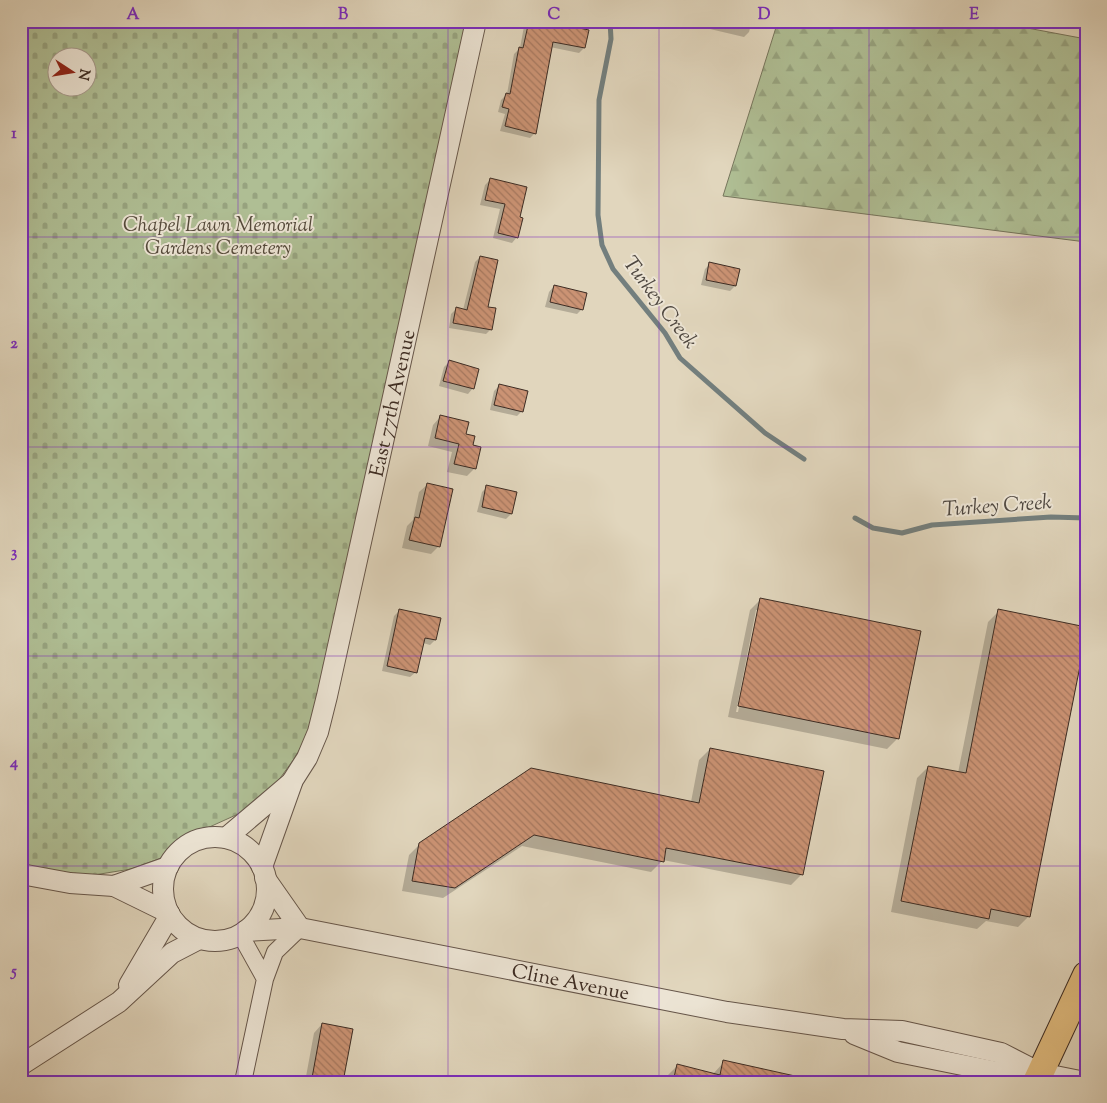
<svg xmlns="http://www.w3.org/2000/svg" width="1107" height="1103" font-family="'Sorts Mill Goudy',serif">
	<defs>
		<pattern id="forest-firs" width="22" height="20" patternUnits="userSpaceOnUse" patternTransform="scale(1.25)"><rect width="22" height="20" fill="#afbe94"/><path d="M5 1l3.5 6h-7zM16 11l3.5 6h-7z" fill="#97a37f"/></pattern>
		<pattern id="cemetery-stones" width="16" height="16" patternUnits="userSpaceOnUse" patternTransform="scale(1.25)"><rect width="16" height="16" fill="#afbe94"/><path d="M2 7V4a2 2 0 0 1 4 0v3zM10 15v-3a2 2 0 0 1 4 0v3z" fill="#97a37f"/></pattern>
		<pattern id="building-back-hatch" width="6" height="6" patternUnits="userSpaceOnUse" patternTransform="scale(1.25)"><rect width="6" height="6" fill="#cb9374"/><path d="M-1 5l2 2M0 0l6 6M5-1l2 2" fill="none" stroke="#a6785f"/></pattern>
	</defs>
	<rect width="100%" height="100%" fill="#e1d6bd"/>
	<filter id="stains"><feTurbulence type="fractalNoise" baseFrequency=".004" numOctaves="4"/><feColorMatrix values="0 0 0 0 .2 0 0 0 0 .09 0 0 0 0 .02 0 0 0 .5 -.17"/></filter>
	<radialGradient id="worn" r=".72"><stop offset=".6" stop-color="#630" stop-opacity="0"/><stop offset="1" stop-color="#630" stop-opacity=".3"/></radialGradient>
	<!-- forest -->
	<path fill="url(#forest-firs)" stroke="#76755c" d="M778 21H990L1086 39V242L723 196Z"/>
	<!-- cemetery -->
	<path fill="url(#cemetery-stones)" stroke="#76755c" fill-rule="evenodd" d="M21 21H467L309 733 294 759 278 781 247 810 194 834 164 857 131 869 94 875H77L21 866ZM58 58H88V88H58Z"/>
	<!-- shadow -->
	<path fill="#0003" fill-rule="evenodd" d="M373 21H408L402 27Z
		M525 21H549V23L584 48 579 53 550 47 535 133 530 138 500 131 505 114 498 112 501 100 507 94 514 54 520 48Z
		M712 21H752L749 32 744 37 710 29Z
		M490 180 518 218 517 237 512 243 493 238 500 209 480 205 485 185Z
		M480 257 486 308 491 329 486 334 449 328 451 314 456 309 463 310 475 262Z
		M710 264 735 286 730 291 701 285 705 269Z
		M554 286 582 309 577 314 545 307 549 292Z
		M449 362 473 388 468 394 439 386 444 367Z
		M499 386 522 411 517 416 490 410 494 391Z
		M441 416 465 435 472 446 475 468 467 476 447 472 452 452 428 446 433 425Z
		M428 484 439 546 431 554 402 548 407 526 413 520 419 492Z
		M487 487 511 514 506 519 477 512 482 492Z
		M761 599 898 738 887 749 728 717 750 610ZM756 610H759L738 712H736Z
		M399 611 435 640 430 645 423 643 416 672 410 677 382 671 394 616Z
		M999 611 1029 916 1018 927 986 921 977 929 891 912 917 778 928 767 958 773 988 622Z
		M710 749 802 874 791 885 663 860 651 872 522 846 443 898 402 891 409 855 420 844 691 802 699 760Z
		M322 1024 342 1082H305L314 1033Z
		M724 1062 772 1082H666L667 1076 677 1066 713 1074Z
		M468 1077 486 1080V1082H463Z"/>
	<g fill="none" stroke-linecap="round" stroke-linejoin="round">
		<!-- stream -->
		<path stroke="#737f7e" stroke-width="5" d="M610 21 611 39 599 100 598 215 602 245 613 269 665 333 680 358 765 433 804 459
			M855 518 873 528 902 533 932 525 1051 517 1086 518"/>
	</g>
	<!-- building -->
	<path fill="url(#building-back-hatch)" stroke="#3d2c23" d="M529 21H544L589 30 585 48 553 42 536 134 505 126 509 109 502 107 506 93 510 94 519 47 523 48Z
		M490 178 527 187 520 217 523 218 518 238 498 233 505 204 485 200Z
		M480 256 498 260 488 307 496 308 492 330 453 323 456 307 467 310Z
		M709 262 740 269 736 286 706 280Z
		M554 285 587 293 583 310 550 302Z
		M449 360 479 369 474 389 443 381Z
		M499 384 528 391 523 412 494 405Z
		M440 415 469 422 466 434 475 436 473 445 481 447 476 469 454 464 459 444 435 438Z
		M427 483 453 489 440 547 409 540 415 517 419 518Z
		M486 485 517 492 512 514 482 507Z
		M760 598 921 631 899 739 738 706Z
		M399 609 441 618 436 640 425 638 417 673 387 666Z
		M998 609 1086 627V636L1030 917 991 909 989 919 901 901 928 766 966 773Z
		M710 748 824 771 803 875 666 848 664 862 534 835 455 888 412 881 419 843 531 768 699 803Z
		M322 1023 353 1029 343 1082H332L312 1078Z
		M723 1060 795 1076V1082H673L677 1064 720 1075Z"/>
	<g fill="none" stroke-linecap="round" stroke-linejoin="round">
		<defs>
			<path id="minor" d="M240 934 265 979
				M243 1082 265 979 275 952 300 928"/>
			<g id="tertiary">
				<circle cx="215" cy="889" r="52"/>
				<path d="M226 838 292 782"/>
				<path id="s1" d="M262 867 293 780 307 758 318 732 327 696 476 21"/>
				<path d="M21 874 70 883 114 886 168 867"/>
				<path d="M265 878 300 928"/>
				<path d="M114 886 169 913"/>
				<path id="s2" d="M245 931 300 928 727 1012 843 1029 902 1031 1001 1053 1040 1073"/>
				<path d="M129 985 170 915"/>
				<path d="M854 1034 898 1052 997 1072 1040 1073 1085 1082"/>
				<path d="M21 1065 119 1002 172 953 199 939"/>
			</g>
			<path id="primary" d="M1036 1082 1086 975"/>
		</defs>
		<!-- minor casing -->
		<use href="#minor" stroke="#66564a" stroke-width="18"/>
		<!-- tertiary casing -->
		<use href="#tertiary" stroke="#66564a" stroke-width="22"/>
		<!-- primary casing -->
		<use href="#primary" stroke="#3d2c23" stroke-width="28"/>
		<!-- minor -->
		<use href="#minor" stroke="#ece4d4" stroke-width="16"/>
		<!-- tertiary -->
		<use href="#tertiary" stroke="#ece4d4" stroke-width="20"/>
		<!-- primary -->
		<use href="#primary" stroke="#e0bb7e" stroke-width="26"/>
	</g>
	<!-- grid -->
	<path fill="none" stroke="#7b2cbf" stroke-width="1" stroke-opacity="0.55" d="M238 21V1082M448 21V1082M659 21V1082M869 21V1082M21 237H1086M21 447H1086M21 656H1086M21 866H1086"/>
	<g text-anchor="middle" stroke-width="4" stroke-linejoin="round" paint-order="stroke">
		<!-- park labels -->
		<g font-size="20" font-style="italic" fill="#54493a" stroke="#ece4d4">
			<text x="218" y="231">Chapel Lawn Memorial<tspan x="218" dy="23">Gardens Cemetery</tspan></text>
		</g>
		<!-- street labels -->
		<g font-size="20" fill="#3d2c23" stroke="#ece4d4">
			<text dy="7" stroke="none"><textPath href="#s1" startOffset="484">East 77th Avenue</textPath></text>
			<text dy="7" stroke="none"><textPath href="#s2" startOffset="331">Cline Avenue</textPath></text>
		</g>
		<!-- water labels -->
		<g font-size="21" font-style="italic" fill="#4f4841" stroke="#ece4d4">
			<text transform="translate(661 302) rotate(53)" y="7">Turkey Creek</text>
			<text transform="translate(997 505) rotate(-4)" y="7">Turkey Creek</text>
		</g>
	</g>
	<!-- margin -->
	<rect width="1107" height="1103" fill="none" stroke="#e1d6bd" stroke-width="55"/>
	<!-- north arrow -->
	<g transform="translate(72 72) rotate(102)"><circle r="24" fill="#ece4d4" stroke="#a69a8d"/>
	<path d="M0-4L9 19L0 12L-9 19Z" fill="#8f2418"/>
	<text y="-8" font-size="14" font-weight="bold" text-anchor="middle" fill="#3d2c23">N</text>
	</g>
	<rect x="28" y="28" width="1052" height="1048" fill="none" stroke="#7b2cbf" stroke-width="2"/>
	<g font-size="16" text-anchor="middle" font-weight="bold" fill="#7b2cbf">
		<text x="133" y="19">A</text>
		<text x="343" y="19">B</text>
		<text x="554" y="19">C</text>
		<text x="764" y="19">D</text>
		<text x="974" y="19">E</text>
		<text x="14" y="138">1</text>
		<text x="14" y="348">2</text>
		<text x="14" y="557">3</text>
		<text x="14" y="767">4</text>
		<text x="14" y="976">5</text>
	</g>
	<rect width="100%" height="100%" filter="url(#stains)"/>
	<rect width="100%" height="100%" fill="url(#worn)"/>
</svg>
